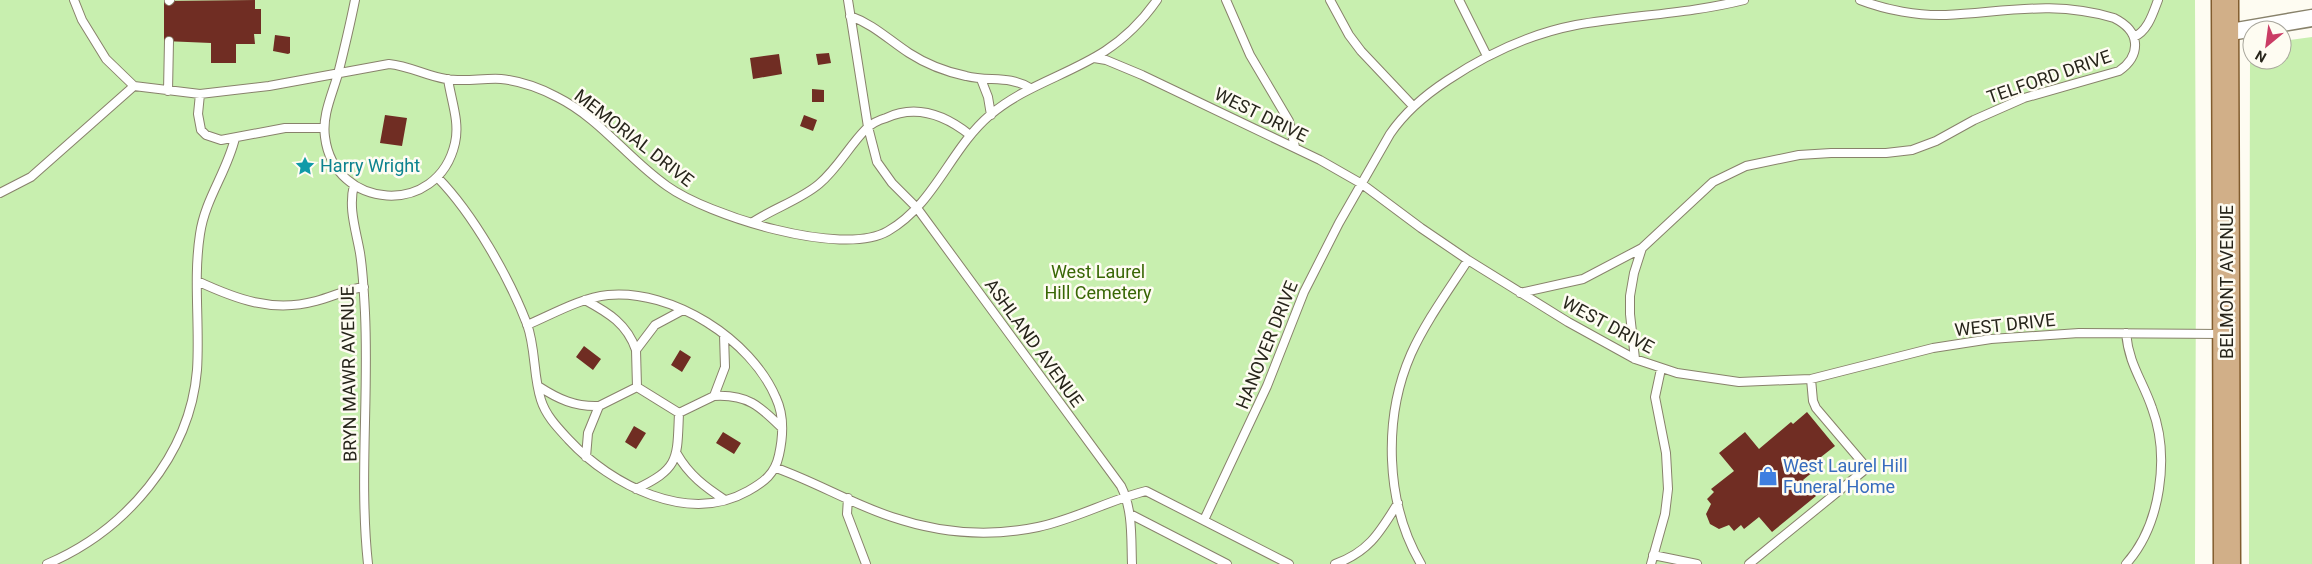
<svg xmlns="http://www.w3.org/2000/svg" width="2312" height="564" font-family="Roboto,sans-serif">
	<rect width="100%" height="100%" fill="#fefcf2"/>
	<!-- green -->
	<path fill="#c8efaf" d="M0 0H2195L2196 254 2195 564H0Z
		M2312 37V564H2249L2250 52 2252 49V60H2282V41Z"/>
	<!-- building -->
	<path fill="#702d23" d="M255 0V9H261V34H254L255 44H236V63H211V43L164 41V1Z
		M275 35 290 37V53L288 54 273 51Z
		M829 53 831 63 818 65 816 54Z
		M779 54 782 74 753 79 750 58Z
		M812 89 824 90V102H812Z
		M385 115 407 118 402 146 380 143Z
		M804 115 817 120 813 131 800 126Z
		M584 346 601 359 593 370 576 357Z
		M680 350 691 357 682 372 671 365Z
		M1807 412 1835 446 1821 457 1825 462 1803 480 1816 496 1772 532 1759 517 1744 529 1741 525 1734 531 1729 525 1719 529 1710 524 1706 514 1711 504 1707 499 1714 492 1711 489 1734 471 1719 453 1745 432 1759 449 1791 422 1793 424Z
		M634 426 646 433 636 449 625 442Z
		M723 432 741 443 734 454 716 443Z"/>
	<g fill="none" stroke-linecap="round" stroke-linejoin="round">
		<defs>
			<path id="lane" d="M74 0 82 20 106 59 134 86 200 94 269 86 389 64C410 66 426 76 446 79 464 82 483 78 501 79 521 81 540 88 557 97 601 119 628 159 667 186 707 215 842 258 888 231 935 204 950 149 990 115 1024 86 1068 75 1105 51 1125 38 1143 20 1157 0
				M355 0C350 25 344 50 338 74 332 95 322 115 325 137 334 210 438 218 455 143 460 122 451 100 448 79
				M848 0 868 127 877 162 892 183 917 208 1121 486C1133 510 1131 538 1132 564
				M1226 0 1250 55 1289 121 1295 147
				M1330 0 1349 35 1361 51 1413 106
				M1459 0 1487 56
				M169 1 170 0
				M850 16C873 24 889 40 909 53 926 64 947 72 966 76 989 82 1009 75 1030 88
				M2134 37C2148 31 2153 13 2158 0
				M1094 58 1106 60 1142 75 1320 160 1362 184 1421 228 1468 260 1568 322 1635 359 1677 373 1739 382 1811 379 1933 348 1991 339 2079 333 2223 334
				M981 79 988 97 991 115
				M168 91 169 41
				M200 94 198 114 201 130 206 135 221 140 285 128H324
				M438 178C473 214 509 277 527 324 536 349 533 376 541 400 546 416 558 428 569 440 611 485 688 525 748 491 764 482 775 474 779 455 783 437 784 415 776 398 751 339 672 289 608 295 580 298 553 314 527 325
				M354 185C348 208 356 230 360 253 363 272 364 293 365 313 369 396 359 481 368 564
				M0 193 31 177 134 86
				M753 222C774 208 800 200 819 184 838 168 849 146 866 129 871 124 879 120 886 118 916 104 945 115 970 135
				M197 281C236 299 272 313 316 301 332 297 347 289 364 287
				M1520 293 1583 279 1642 248
				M585 300C609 313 627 324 636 350
				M2126 333C2129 365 2142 379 2152 408 2170 456 2161 525 2126 564
				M1635 359 1630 314V296L1634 273 1642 248 1713 182 1746 166 1799 155 1831 153H1886L1912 150 1936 141 1974 120 2024 98 2119 71C2129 64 2136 55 2135 43 2134 31 2124 23 2114 18 2053 0 2006 12 1946 15 1918 16 1886 10 1860 0
				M538 386C558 399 575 407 599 406
				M637 387 636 350 655 325 683 310
				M714 396C747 394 760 406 782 428
				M679 413 714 396 725 367 724 335
				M677 454C689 475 705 487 725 500
				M586 457 588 433 599 406 637 387 679 413C677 459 680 468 636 489
				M776 468C816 482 852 504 892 517 939 533 990 537 1038 527 1076 519 1109 500 1146 491L1289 564
				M848 498 847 514 866 564
				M1130 514 1227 564
				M1204 520 1267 386 1304 292 1339 223 1390 134C1405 112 1425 95 1448 80 1487 54 1529 34 1576 25 1633 15 1688 14 1744 0
				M1653 555 1697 564
				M47 564C125 531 190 456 197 370 200 325 193 279 200 234 205 199 227 172 235 138
				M1335 564C1369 552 1380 532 1398 503
				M1421 564C1385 503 1383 418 1411 354 1426 321 1448 291 1468 260
				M1651 564 1665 514 1668 489 1666 453 1655 397 1661 369
				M1749 564 1867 468 1816 408 1813 401 1811 379"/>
			<path id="street" d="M2225 33 2312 18"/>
			<path id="primary" d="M2225 0 2227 564"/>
		</defs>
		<!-- lane casing -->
		<use href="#lane" stroke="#88826b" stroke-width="10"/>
		<!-- street casing -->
		<use href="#street" stroke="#88826b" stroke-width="19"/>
		<!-- primary casing -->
		<use href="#primary" stroke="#815c2e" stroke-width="29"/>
		<!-- lane -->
		<use href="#lane" stroke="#fff" stroke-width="8"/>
		<!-- street -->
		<use href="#street" stroke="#fff" stroke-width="16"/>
		<!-- primary -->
		<use href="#primary" stroke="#d1af88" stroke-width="26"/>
	</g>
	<!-- icons -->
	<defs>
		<symbol id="sight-bare" viewBox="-9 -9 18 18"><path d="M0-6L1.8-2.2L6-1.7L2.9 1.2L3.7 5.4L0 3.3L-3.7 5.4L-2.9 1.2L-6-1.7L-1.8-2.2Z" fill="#0f9aa8" stroke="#fefcf2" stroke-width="2.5" paint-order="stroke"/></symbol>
		<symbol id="shop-bare" viewBox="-9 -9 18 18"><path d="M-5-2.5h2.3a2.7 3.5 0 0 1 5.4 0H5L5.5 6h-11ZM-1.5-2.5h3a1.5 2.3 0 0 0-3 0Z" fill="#3f7fe0" stroke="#fefcf2" stroke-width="2.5" paint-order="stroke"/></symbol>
	</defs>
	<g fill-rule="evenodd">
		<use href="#sight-bare" x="291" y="152" width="28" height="28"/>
		<use href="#shop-bare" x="1754" y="462" width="28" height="28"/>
	</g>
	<g text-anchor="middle" stroke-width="5" stroke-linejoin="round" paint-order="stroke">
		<!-- street labels -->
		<g font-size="18" fill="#27251b" stroke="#fefcf2">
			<text transform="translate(2049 77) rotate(-19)" y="6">TELFORD DRIVE</text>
			<text transform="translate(1261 115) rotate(26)" y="6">WEST DRIVE</text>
			<text transform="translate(634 138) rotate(38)" y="6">MEMORIAL DRIVE</text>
			<text transform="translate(2227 282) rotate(-90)" y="6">BELMONT AVENUE</text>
			<text transform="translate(1608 325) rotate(28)" y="6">WEST DRIVE</text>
			<text transform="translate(2005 325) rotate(-6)" y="6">WEST DRIVE</text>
			<text transform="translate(1034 343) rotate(54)" y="6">ASHLAND AVENUE</text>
			<text transform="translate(1267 345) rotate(-68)" y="6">HANOVER DRIVE</text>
			<text transform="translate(349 374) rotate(-91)" y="6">BRYN MAWR AVENUE</text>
		</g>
		<!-- culture labels -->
		<g font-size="18" fill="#0d838f" stroke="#fefcf2" text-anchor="start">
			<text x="320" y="172">Harry Wright</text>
		</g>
		<!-- park labels -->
		<g font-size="18" fill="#386605" stroke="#fefcf2">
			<text x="1098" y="278">West Laurel<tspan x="1098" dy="21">Hill Cemetery</tspan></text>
		</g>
		<!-- shop labels -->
		<g font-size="18" fill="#366cbe" stroke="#fefcf2" text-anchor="start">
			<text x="1783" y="472">West Laurel Hill<tspan x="1783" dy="21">Funeral Home</tspan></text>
		</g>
	</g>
	<!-- north arrow -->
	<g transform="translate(2267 45) rotate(209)"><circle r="24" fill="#fefcf2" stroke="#a8a69c"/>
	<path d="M0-4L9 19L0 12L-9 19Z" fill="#ca3c65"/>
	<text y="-8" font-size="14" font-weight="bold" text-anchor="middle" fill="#27251b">N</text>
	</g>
</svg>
